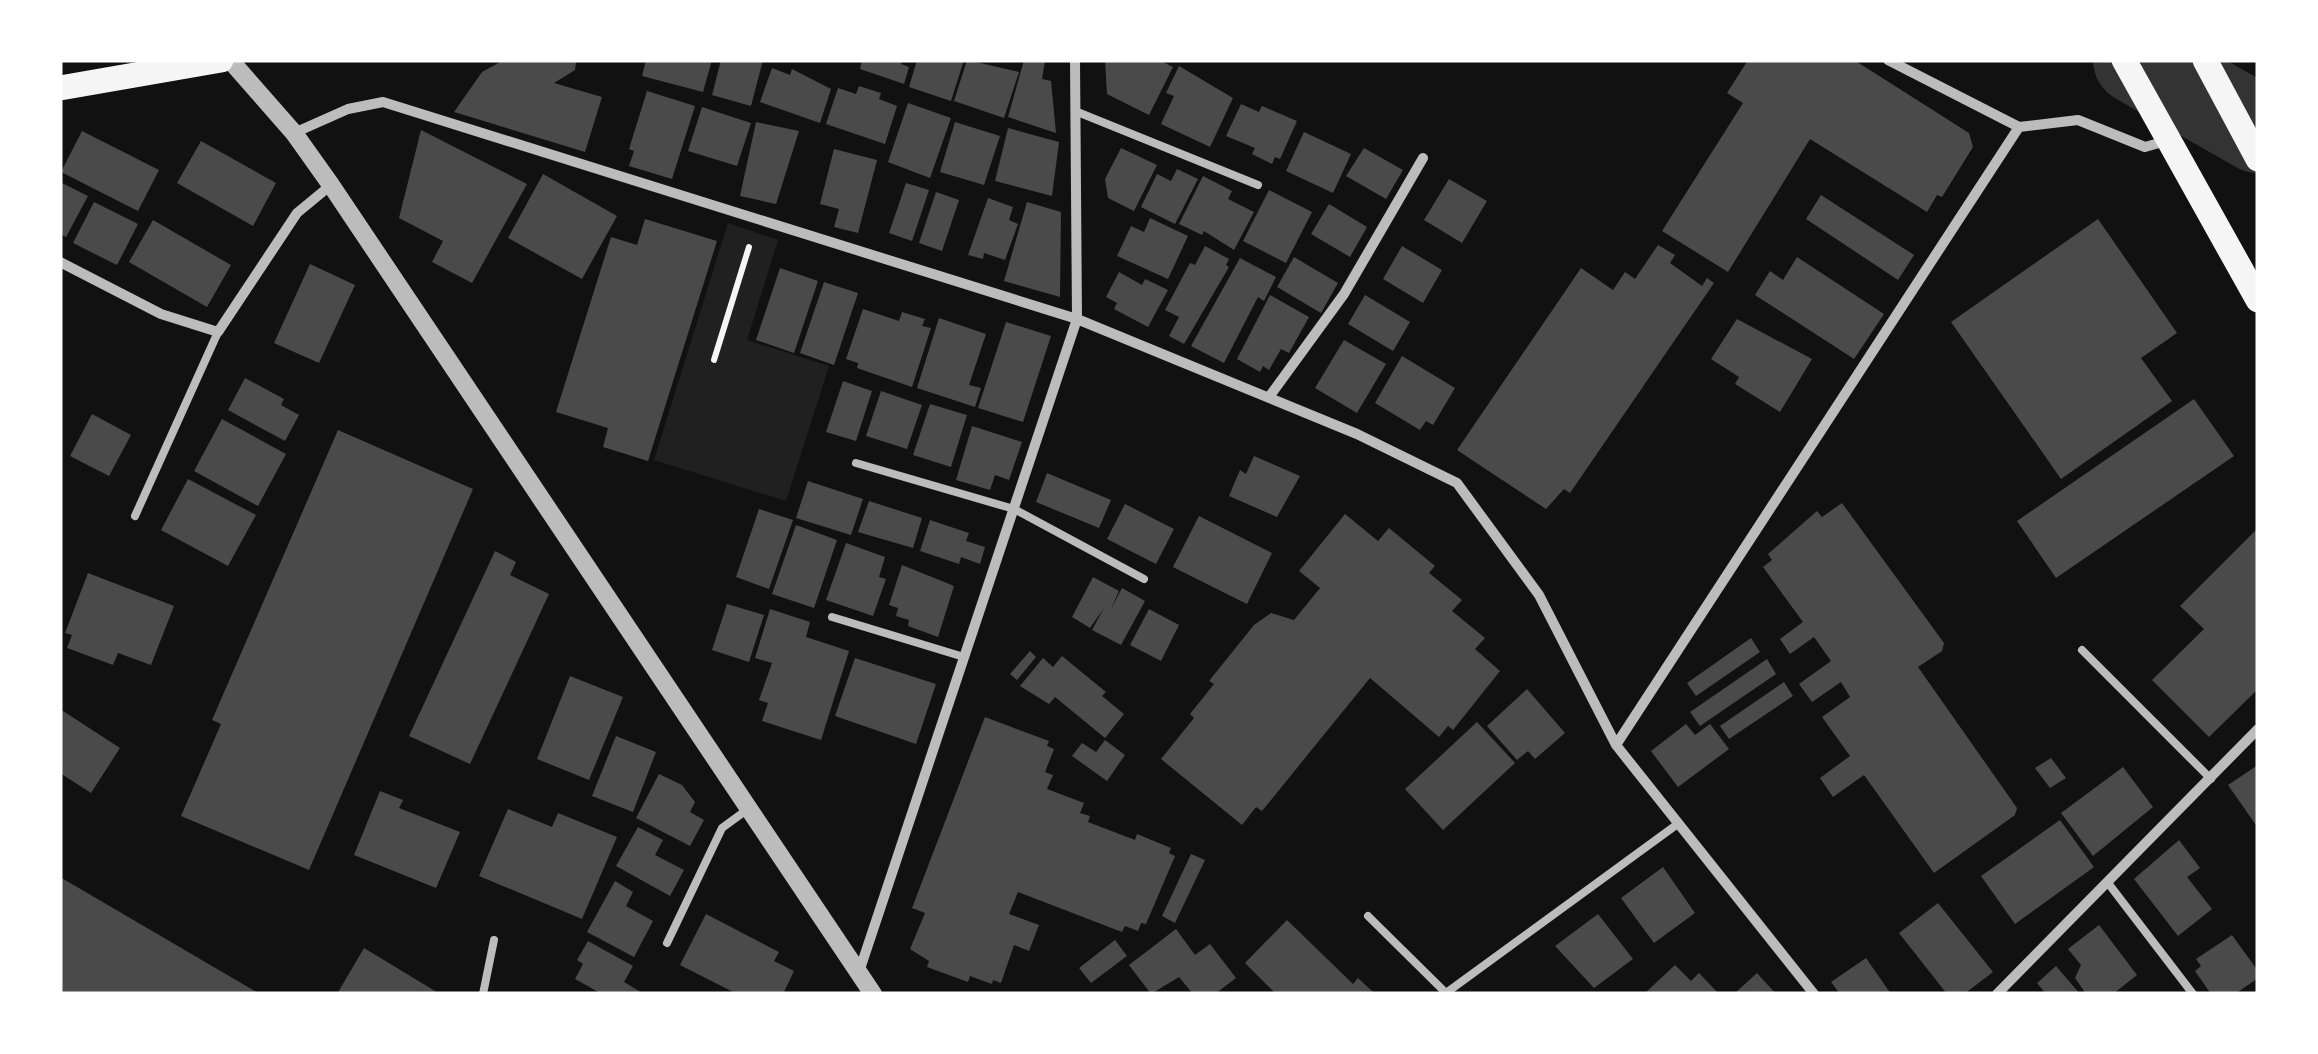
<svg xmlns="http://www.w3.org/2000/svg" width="2318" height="1054" font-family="Raleway,sans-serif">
	<rect width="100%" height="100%" fill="#111"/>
	<!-- green -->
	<path fill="#202020" d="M728 223 778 240 747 340 829 366 786 501 654 460Z"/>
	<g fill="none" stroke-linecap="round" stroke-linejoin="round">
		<!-- river -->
		<path stroke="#333" stroke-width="88" d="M2137 60 2258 129"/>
	</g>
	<!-- building -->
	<path fill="#4a4a4a" d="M571 60 576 62 575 70 554 83 602 97 585 152 454 112 482 72 500 62Z
		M646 60H712L703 92 642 76Z
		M721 60H763L751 106 712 95Z
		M862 60H902L901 64 909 67 904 84 860 69Z
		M917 60H964L951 101 909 87Z
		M967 60 1019 72 1004 118 954 101Z
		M1024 60 1045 61 1042 79 1051 81 1056 133 1008 117Z
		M1105 60H1159L1173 67 1149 115 1107 94Z
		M1748 60H1854L1969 133 1973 147 1942 197 1937 195 1927 212 1810 139 1728 272 1662 231 1743 103 1727 93Z
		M1179 66 1233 98 1210 147 1161 124 1174 96 1166 93Z
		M772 68 790 75 792 69 831 89 820 123 760 102Z
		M859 86 881 93 879 99 897 106 885 144 826 124 838 88 856 94Z
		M647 91 695 106 672 179 629 166 634 151 629 149Z
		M908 103 951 118 930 178 888 162Z
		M1241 104 1259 112 1262 106 1297 121 1280 159 1275 157 1272 164 1252 154 1255 148 1226 136Z
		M702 107 751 123 737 166 688 151Z
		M756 122 799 131 776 204 740 196Z
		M955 122 1000 136 984 185 940 172Z
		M1008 128 1059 142 1052 196 995 181Z
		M421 130 527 184 472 283 432 262 443 241 399 218Z
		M82 131 159 170 138 211 61 172Z
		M1304 132 1351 154 1333 193 1286 171Z
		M201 141 276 183 253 226 177 183Z
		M1121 148 1157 165 1134 211 1108 198 1105 179Z
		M1364 148 1403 170 1386 199 1346 176Z
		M834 149 877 160 858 233 834 227 839 209 820 204Z
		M1177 169 1198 179 1175 224 1141 207 1157 174 1171 181Z
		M543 174 617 216 582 279 508 238Z
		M1203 176 1232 191 1228 199 1254 212 1234 250 1204 231 1202 235 1179 224Z
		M1449 179 1487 201 1462 243 1424 220Z
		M60 182 88 196 66 237 60 234Z
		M906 183 929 190 912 241 889 233Z
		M1269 190 1312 212 1286 263 1243 241Z
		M936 192 959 200 942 251 919 243Z
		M1821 195 1914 255 1898 280 1806 219Z
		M988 198 1013 207 1009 220 1018 224 1005 260 984 253 983 259 968 255Z
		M94 202 138 224 117 265 73 243Z
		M1027 202 1061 212 1060 297 1004 281Z
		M1329 204 1367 227 1350 257 1311 234Z
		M1150 218 1188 236 1168 279 1117 256 1131 226 1144 232Z
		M645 219 717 241 648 461 603 447 608 428 556 412 611 237 637 245Z
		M2098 219 2177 333 2141 358 2172 401 2061 479 1951 322Z
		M153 220 231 265 207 307 129 262Z
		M1658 245 1675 255 1670 263 1702 286 1707 278 1714 283 1570 493 1564 489 1546 509 1457 450 1581 268 1613 290 1625 272 1635 279Z
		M1205 246 1229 259 1226 265 1229 267 1184 344 1169 336 1179 317 1165 310 1190 263 1195 265Z
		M1402 246 1442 270 1423 303 1383 279Z
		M1294 257 1338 283 1321 313 1277 287Z
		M1797 257 1884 314 1854 359 1755 295 1770 271 1783 280Z
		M1240 258 1276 277 1264 301 1258 297 1224 363 1191 346Z
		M310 264 355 285 319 363 274 343Z
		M780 268 818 281 794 353 756 340Z
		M1119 272 1142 285 1145 279 1168 290 1148 327 1114 309 1117 303 1106 297Z
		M824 282 858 293 834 365 800 353Z
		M1270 295 1309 317 1289 353 1281 349 1269 370 1263 366 1260 372 1237 359Z
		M1365 295 1410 322 1393 351 1348 324Z
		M863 309 899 321 902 312 925 319 922 326 931 328 912 387 857 368 858 363 846 359Z
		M939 318 986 334 969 385 981 388 975 407 917 388Z
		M1737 319 1812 359 1780 412 1735 384 1739 377 1711 359Z
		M1006 322 1051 336 1023 422 978 408Z
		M1344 340 1386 364 1357 413 1315 388Z
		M1402 356 1455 388 1433 425 1426 421 1420 430 1375 403Z
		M245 378 284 399 281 405 299 415 285 441 228 410Z
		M843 381 872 391 856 441 826 432Z
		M881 391 922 405 907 449 866 436Z
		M2194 399 2234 456 2056 578 2017 521Z
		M930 404 967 415 951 467 913 455Z
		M92 414 131 435 109 476 70 456Z
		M222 419 286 454 258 506 194 471Z
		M972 426 1022 442 1009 480 995 475 990 490 956 480Z
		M338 430 473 489 309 870 181 816 221 724 212 720Z
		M1254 456 1300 476 1277 517 1229 496 1240 470 1246 474Z
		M1047 473 1111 500 1099 528 1036 502Z
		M188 479 256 515 228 566 161 530Z
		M808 481 863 499 851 535 796 518Z
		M869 501 922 518 913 548 858 532Z
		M1842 503 1944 643 1942 651 1918 667 2017 808 2015 815 1934 873 1864 775 1833 797 1820 778 1850 756 1822 717 1850 697 1841 682 1812 702 1799 684 1831 661 1814 637 1790 654 1780 639 1803 622 1763 567 1772 560 1768 554 1817 511 1822 517Z
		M1125 504 1174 529 1156 564 1107 539Z
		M759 509 793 520 769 589 736 577Z
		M1345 514 1378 541 1389 528 1435 566 1429 573 1462 600 1452 611 1485 638 1475 649 1500 671 1453 730 1448 726 1439 737 1370 678 1262 811 1256 807 1242 825 1161 759 1194 718 1190 714 1214 684 1209 681 1254 625 1271 613 1294 620 1320 588 1299 571Z
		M1199 516 1272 553 1247 604 1173 567Z
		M930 520 969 533 966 541 985 547 980 564 961 557 959 564 920 551Z
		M796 525 837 540 814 608 772 594Z
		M2258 528V689L2209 737 2152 680 2204 629 2180 606Z
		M846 543 885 557 879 577 886 579 873 616 826 600Z
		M495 551 516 562 510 575 549 594 470 764 409 736Z
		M902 565 954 586 938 637 908 626 909 620 896 616 898 608 889 605Z
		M88 573 174 606 151 665 118 653 113 665 67 648 72 635 65 633Z
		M1093 577 1119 591 1110 611 1122 588 1145 601 1121 645 1092 630 1104 608 1090 628 1072 617Z
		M727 604 764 615 749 662 712 650Z
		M770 609 810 622 806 637 849 651 821 740 762 721 768 703 759 700 772 663 755 658Z
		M1149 609 1179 625 1161 661 1130 645Z
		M1751 638 1760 652 1696 696 1687 683Z
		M1030 651 1036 657 1017 680 1010 674Z
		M1062 656 1106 692 1102 696 1124 714 1105 738 1055 697 1049 704 1020 686 1043 658 1053 667Z
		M855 658 936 684 916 744 835 716Z
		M1767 659 1776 674 1700 726 1690 712Z
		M570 676 623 697 589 780 537 759Z
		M1784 682 1793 696 1729 739 1720 726Z
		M1527 689 1565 733 1535 759 1528 751 1517 760 1487 726Z
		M60 709 120 748 91 793 60 773Z
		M985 717 1049 741 1047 746 1054 749 1045 772 1053 775 1047 789 1084 803 1080 813 1090 816 1088 822 1135 840 1137 834 1171 848 1169 853 1175 856 1146 924 1141 923 1138 931 1125 926 1122 932 1018 892 1009 914 1039 925 1029 951 1014 945 1001 983 993 980 992 984 970 976 968 982 927 967 929 961 910 949 925 913 912 908Z
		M1477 722 1515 763 1443 830 1405 789Z
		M1686 724 1695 735 1710 724 1729 749 1678 787 1651 751Z
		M616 736 656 752 633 812 592 796Z
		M1105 740 1125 755 1107 781 1072 756 1082 743 1096 752Z
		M2051 758 2066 778 2050 788 2035 768Z
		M2258 765V828L2228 785Z
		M2123 767 2153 807 2093 856 2061 813Z
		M659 774 682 785 695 802 690 812 704 820 690 846 636 818Z
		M380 791 403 800 399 808 460 832 436 888 354 855Z
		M508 809 552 827 558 813 617 837 582 919 479 876Z
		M2060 820 2094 867 2015 924 1981 876Z
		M638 827 663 840 655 855 684 870 670 896 616 866Z
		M2179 840 2200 868 2187 877 2212 909 2178 936 2134 879Z
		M1191 854 1205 860 1175 923 1162 916Z
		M1663 867 1695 913 1654 943 1621 898Z
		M60 877 260 994H60Z
		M615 881 633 892 626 906 653 921 634 957 587 932Z
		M1938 903 1993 972 1964 994H1947L1899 933Z
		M706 914 779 952 774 961 794 971 783 994H737L680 965Z
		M1598 914 1633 959 1594 988 1555 946Z
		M1287 920 1353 984 1358 978 1375 994H1276L1245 963Z
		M2099 925 2137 975 2113 994H2086L2075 978 2081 965 2068 949Z
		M1176 929 1195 955 1210 944 1236 978 1215 994H1193L1179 977 1151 994 1129 965Z
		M2232 935 2258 971V978L2235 994H2211L2195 971 2201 966 2196 959Z
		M1115 940 1127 956 1091 983 1079 968Z
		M588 941 633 966 624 982 644 994H602L575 979 583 964 577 960Z
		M364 948 440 994H337Z
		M1866 958 1891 994H1840L1831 982Z
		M1675 965 1691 981 1699 973 1719 994H1644Z
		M2056 966 2080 994H2046L2037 983Z
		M1757 973 1776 994H1734Z"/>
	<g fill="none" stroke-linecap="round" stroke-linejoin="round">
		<!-- path -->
		<path stroke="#f5f5f5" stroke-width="6" d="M714 360 749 247"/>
		<!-- service -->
		<path stroke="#bcbcbc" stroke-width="8" d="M1075 111 1258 185
			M856 463 1014 509 1144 579
			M135 516 218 332
			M832 617 964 657
			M2082 650 2211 779
			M2108 883 2193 994
			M1368 916 1447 994
			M667 943 722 828 748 809
			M1446 993 1679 823
			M483 994 494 940"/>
		<!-- minor -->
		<path stroke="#bcbcbc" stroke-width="10" d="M1888 60 2019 127 2078 120 2145 147 2166 141
			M294 133 348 109 383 102 1077 319 1357 434 1457 483 1539 595 1616 745 1814 994
			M60 262 161 314 218 332 297 213 331 185
			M1269 397 1344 294 1423 158
			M1616 745 2019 127
			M859 972 1077 319 1075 60
			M1997 994 2258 729"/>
		<!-- tertiary -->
		<path stroke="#bcbcbc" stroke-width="18" d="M230 60 294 133 331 185 873 994"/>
		<!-- primary -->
		<path stroke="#f5f5f5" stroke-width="25" d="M2124 60 2258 300
			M2205 60 2258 159
			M60 88 221 60"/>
	</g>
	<!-- border -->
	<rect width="2318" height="1054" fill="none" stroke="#ffffff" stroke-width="125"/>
</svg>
